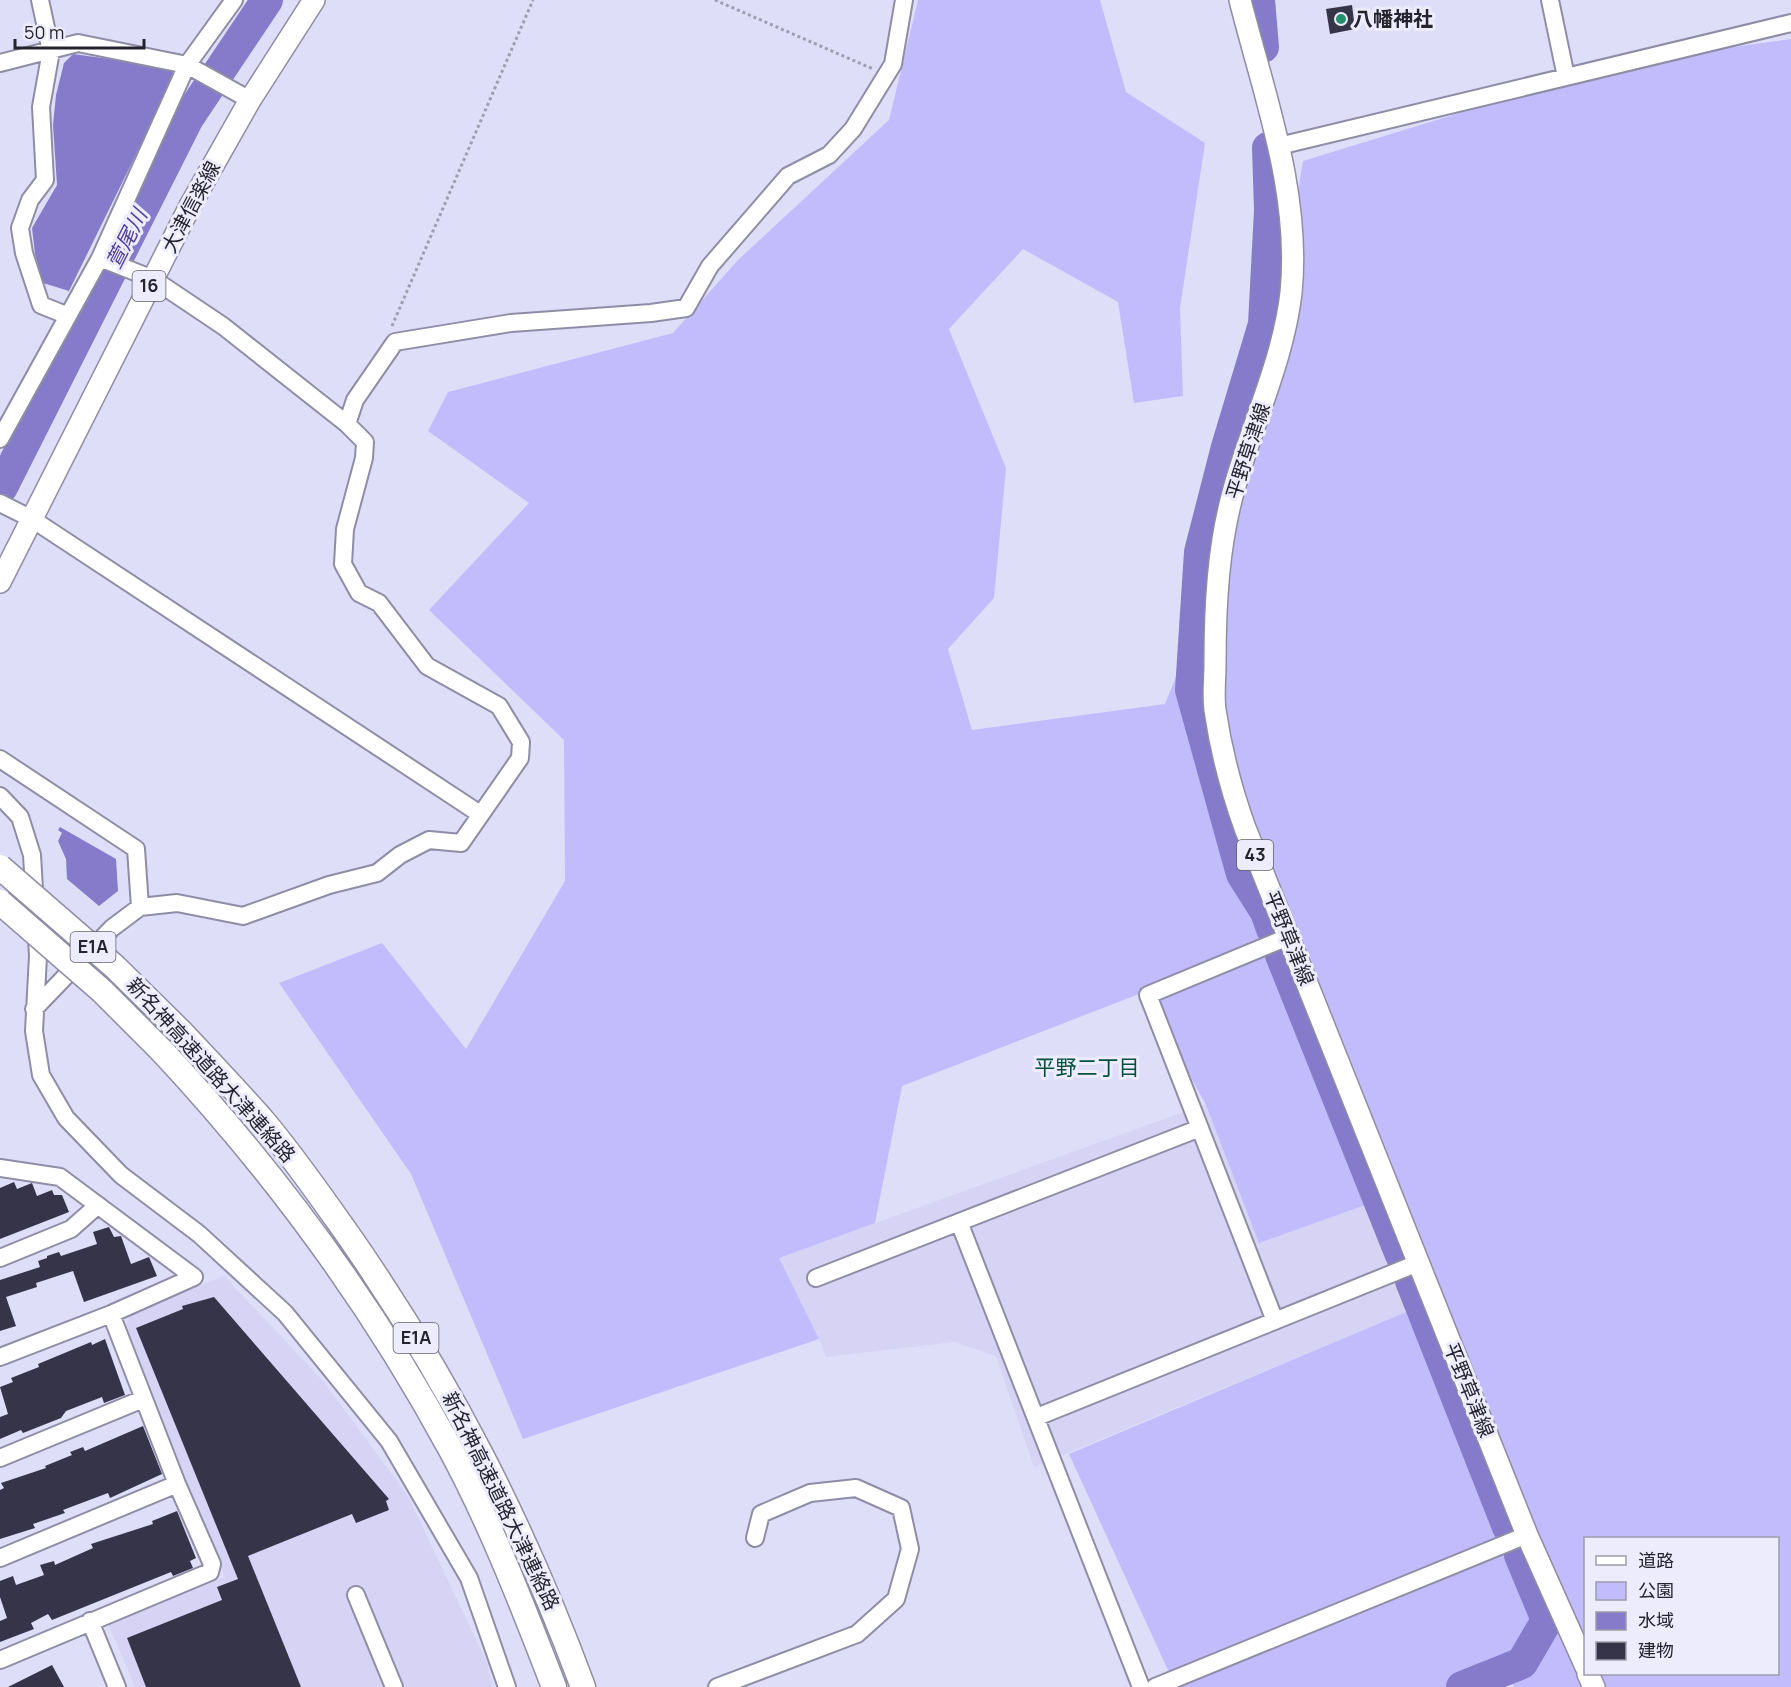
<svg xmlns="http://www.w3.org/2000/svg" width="1791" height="1687" font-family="Manrope,'Noto Sans JP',sans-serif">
	<rect width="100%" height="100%" fill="#dfdef8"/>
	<!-- built -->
	<path fill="#d6d3f5" d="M1206 1104 1259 1242 1389 1197 1430 1302 1034 1467 996 1356 954 1342 826 1357 819 1339 778 1258Z
		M224 1276 324 1382 408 1496 487 1663 493 1687H135L108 1623 225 1577 125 1330 130 1314Z"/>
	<!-- green -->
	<path fill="#c2bcfd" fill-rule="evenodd" d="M918 0H1100L1126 92 1205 143 1180 308 1183 396 1134 403 1118 302 1023 249 949 329 1006 468 994 598 948 649 972 730 1165 704 1218 574 1263 409 1303 161 1622 63 1791 39V1687H1514L1512 1682 1499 1687H1155L1172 1679 1069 1454 1430 1302 1388 1197 1259 1243 1206 1105 1144 992 902 1086 875 1223 779 1258 819 1339 523 1439 411 1174 279 983 382 943 466 1049 565 881 564 740 429 610 529 503 428 431 448 392 673 333 738 260 889 120ZM1586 1538H1778V1674H1586Z"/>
	<!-- water -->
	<path fill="#857bca" d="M73 54 168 67 175 75 69 291 43 283 35 254 32 228 57 185 53 125 56 95 64 63Z
		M60 827 116 859 118 891 99 906 67 879 66 859 58 841 62 833 58 830Z"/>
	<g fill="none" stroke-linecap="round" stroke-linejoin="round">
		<!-- river -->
		<path stroke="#857bca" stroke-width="32" d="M1259 0 1263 47
			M1268 148 1270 210 1264 324 1227 447 1200 552 1191 690 1242 874 1266 912 1272 929
			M2 487 188 118 267 0
			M1281 955 1401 1255
			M1411 1281 1508 1527
			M1462 1687 1522 1663 1547 1620 1520 1555"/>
	</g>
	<!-- building -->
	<path fill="#363449" d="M1352 5 1355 29 1330 34 1326 9Z
		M14 1182 17 1189 32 1183 37 1196 52 1190 54 1195H62L69 1212 0 1239V1188Z
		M109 1227 114 1237 121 1236 131 1264 149 1257 157 1276 84 1302 73 1271 36 1283 37 1287 6 1297 16 1326 0 1331V1280L40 1267 38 1261 47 1258V1256L59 1252 61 1256 97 1244 93 1232Z
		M214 1297 389 1499 386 1501 389 1510 356 1523 352 1514 248 1556 301 1687H146L127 1638 222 1600 217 1587 238 1579 136 1328 183 1309 182 1306Z
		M105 1339 125 1395 104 1403 102 1397 66 1411 61 1418 23 1433 21 1430 0 1439V1417L8 1414 0 1387 13 1382 11 1378 39 1367 38 1364 91 1342 92 1345Z
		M143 1426 162 1474 110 1498 108 1493 63 1510 65 1513 33 1524 35 1528 0 1539V1490L4 1488 1 1483 46 1468 45 1466 72 1455 70 1452 83 1447 85 1451Z
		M177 1511 196 1558 190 1561 193 1568 173 1576 171 1572 52 1620 48 1614 31 1623 34 1629 0 1642V1621L7 1618 0 1597V1581L13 1576 16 1585 44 1575 40 1565 54 1561 55 1565 93 1548 91 1544 153 1524 152 1521Z
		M52 1665 64 1687H8Z"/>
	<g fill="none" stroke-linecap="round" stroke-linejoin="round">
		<defs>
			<path id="minor" d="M40 0 51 51 41 107 45 180 30 200 20 228 24 253 41 305 66 315
				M1550 0 1566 77
				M0 63 78 43 187 65 250 100
				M1279 146 1791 23
				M100 258 153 279 223 326 347 424
				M0 439 100 258 187 65 234 0
				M0 503 32 519 480 814
				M0 759 136 849 140 907
				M0 796 20 817 32 855 38 956 34 1031 41 1075 66 1118 121 1175 199 1234 285 1313 389 1441 469 1578 507 1687
				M34 1009 112 928 140 907 177 903 243 916 329 885 377 873 400 855 429 840 461 843 520 758 521 742 499 706 427 666 379 603 359 593 343 564 345 529 364 458 365 442 347 424 355 400 395 342 511 323 651 313 686 308 710 266 788 176 829 155 853 129 893 64 904 0
				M0 1168 60 1177 194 1277 111 1314 0 1357
				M959 1222 1141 1687
				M0 1258 71 1229 98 1205
				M816 1278 1200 1128
				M1275 1321 1148 995 1288 937
				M1037 1417 1418 1263
				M0 1458 143 1399
				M0 1558 177 1484
				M356 1595 394 1687
				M90 1621 117 1687
				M0 1660 210 1572 212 1564 177 1484 111 1314
				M717 1687 857 1634 896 1599 910 1549 901 1508 856 1488 810 1493 761 1514 755 1538
				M1155 1687 1527 1535"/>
			<path id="major" d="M1240 0C1264 95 1301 193 1291 293 1283 361 1252 424 1234 489 1218 545 1215 606 1215 664 1215 679 1213 695 1215 710 1221 751 1231 789 1245 828L1527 1535 1586 1667
				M0 582 190 206 250 100 314 0
				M1588 1674 1594 1687"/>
			<path id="highway" d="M181 1032C209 1062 237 1091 264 1122 296 1160 324 1201 353 1242 451 1384 523 1525 583 1687
				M162 1051C275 1172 372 1304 451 1450 492 1526 523 1607 554 1687"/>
		</defs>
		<!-- minor casing -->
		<use href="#minor" stroke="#8f8da5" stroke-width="20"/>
		<!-- major casing -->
		<use href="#major" stroke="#8f8da5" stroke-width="24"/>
		<!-- highway casing -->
		<use href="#highway" stroke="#8f8da5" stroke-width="27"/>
		<!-- path -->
		<path stroke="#9e9db1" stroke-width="3" stroke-dasharray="3 3" stroke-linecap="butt" d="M715 0 873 69
			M392 326 533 0"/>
		<!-- minor -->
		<use href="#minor" stroke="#fff" stroke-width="16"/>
		<!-- major -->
		<use href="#major" stroke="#fff" stroke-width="21"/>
		<!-- highway -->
		<use href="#highway" stroke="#fff" stroke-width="24"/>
		<defs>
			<path id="highway-bridge" d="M0 867 115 967 181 1032
				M0 902 102 991 162 1051"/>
		</defs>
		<!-- highway-bridge casing -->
		<use href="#highway-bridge" stroke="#8f8da5" stroke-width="27" stroke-linecap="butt"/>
		<!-- highway-bridge -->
		<use href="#highway-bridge" stroke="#fff" stroke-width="24"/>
	</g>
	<!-- markers -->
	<circle fill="#248f6d" stroke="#edecfc" stroke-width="2" cx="1341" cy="19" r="6"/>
	<g text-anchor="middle" stroke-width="6" stroke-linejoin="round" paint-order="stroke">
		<!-- shield labels -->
		<g fill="#edecfc" stroke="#61606c" stroke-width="1.5">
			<rect x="132.5" y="271" width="33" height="30" rx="4.5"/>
			<rect x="1237" y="840" width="36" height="30" rx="4.5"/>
			<rect x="70.5" y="932" width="45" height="30" rx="4.5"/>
			<rect x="393.5" y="1323" width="45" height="30" rx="4.5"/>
		</g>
		<g font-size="18" font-weight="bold" fill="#25242e">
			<text x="149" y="292">16</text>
			<text x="1255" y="861">43</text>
			<text x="93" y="953">E1A</text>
			<text x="416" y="1344">E1A</text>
		</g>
		<!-- poi labels -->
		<g font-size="20" font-weight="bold" fill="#25242e" stroke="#edecfc" text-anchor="start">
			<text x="1353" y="26">八幡神社</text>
		</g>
		<!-- street labels -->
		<g font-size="20" fill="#25242e" stroke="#edecfc">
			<text transform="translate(191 207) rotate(-62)" y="7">大津信楽線</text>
			<text transform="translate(1248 451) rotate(-72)" y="7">平野草津線</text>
			<text transform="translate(1289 938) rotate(68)" y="7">平野草津線</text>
			<text transform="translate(211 1070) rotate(48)" y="7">新名神高速道路大津連絡路</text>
			<text transform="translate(1469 1390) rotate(68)" y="7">平野草津線</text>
			<text transform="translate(501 1501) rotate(64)" y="7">新名神高速道路大津連絡路</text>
		</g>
		<!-- water labels -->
		<g font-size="21" font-style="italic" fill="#513d9d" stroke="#edecfc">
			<text transform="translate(127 239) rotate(-63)" y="7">萱尾川</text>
		</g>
		<!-- neighbourhood labels -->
		<g font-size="21" fill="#00513b" stroke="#edecfc">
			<text x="1087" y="1075">平野二丁目</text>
		</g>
	</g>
	<!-- legend -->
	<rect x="1584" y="1537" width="195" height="138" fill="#edecfc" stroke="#9d9caa" stroke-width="1.5"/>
	<rect x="1596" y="1556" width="30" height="9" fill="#ffffff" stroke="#9d9caa" stroke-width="1.5"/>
	<text x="1638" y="1567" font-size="18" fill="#25242e">道路</text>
	<rect x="1596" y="1582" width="30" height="18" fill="#c2bcfd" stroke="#9d9caa" stroke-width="1.5"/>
	<text x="1638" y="1597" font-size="18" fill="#25242e">公園</text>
	<rect x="1596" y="1612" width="30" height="18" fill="#857bca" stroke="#9d9caa" stroke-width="1.5"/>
	<text x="1638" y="1627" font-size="18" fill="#25242e">水域</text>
	<rect x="1596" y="1642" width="30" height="18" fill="#363449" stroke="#9d9caa" stroke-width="1.5"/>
	<text x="1638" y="1657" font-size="18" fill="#25242e">建物</text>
	<!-- scale -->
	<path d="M15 39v9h129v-9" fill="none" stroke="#25242e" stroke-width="3"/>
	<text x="24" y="39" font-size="18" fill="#25242e" stroke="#edecfc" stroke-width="4.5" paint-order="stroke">50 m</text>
</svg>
